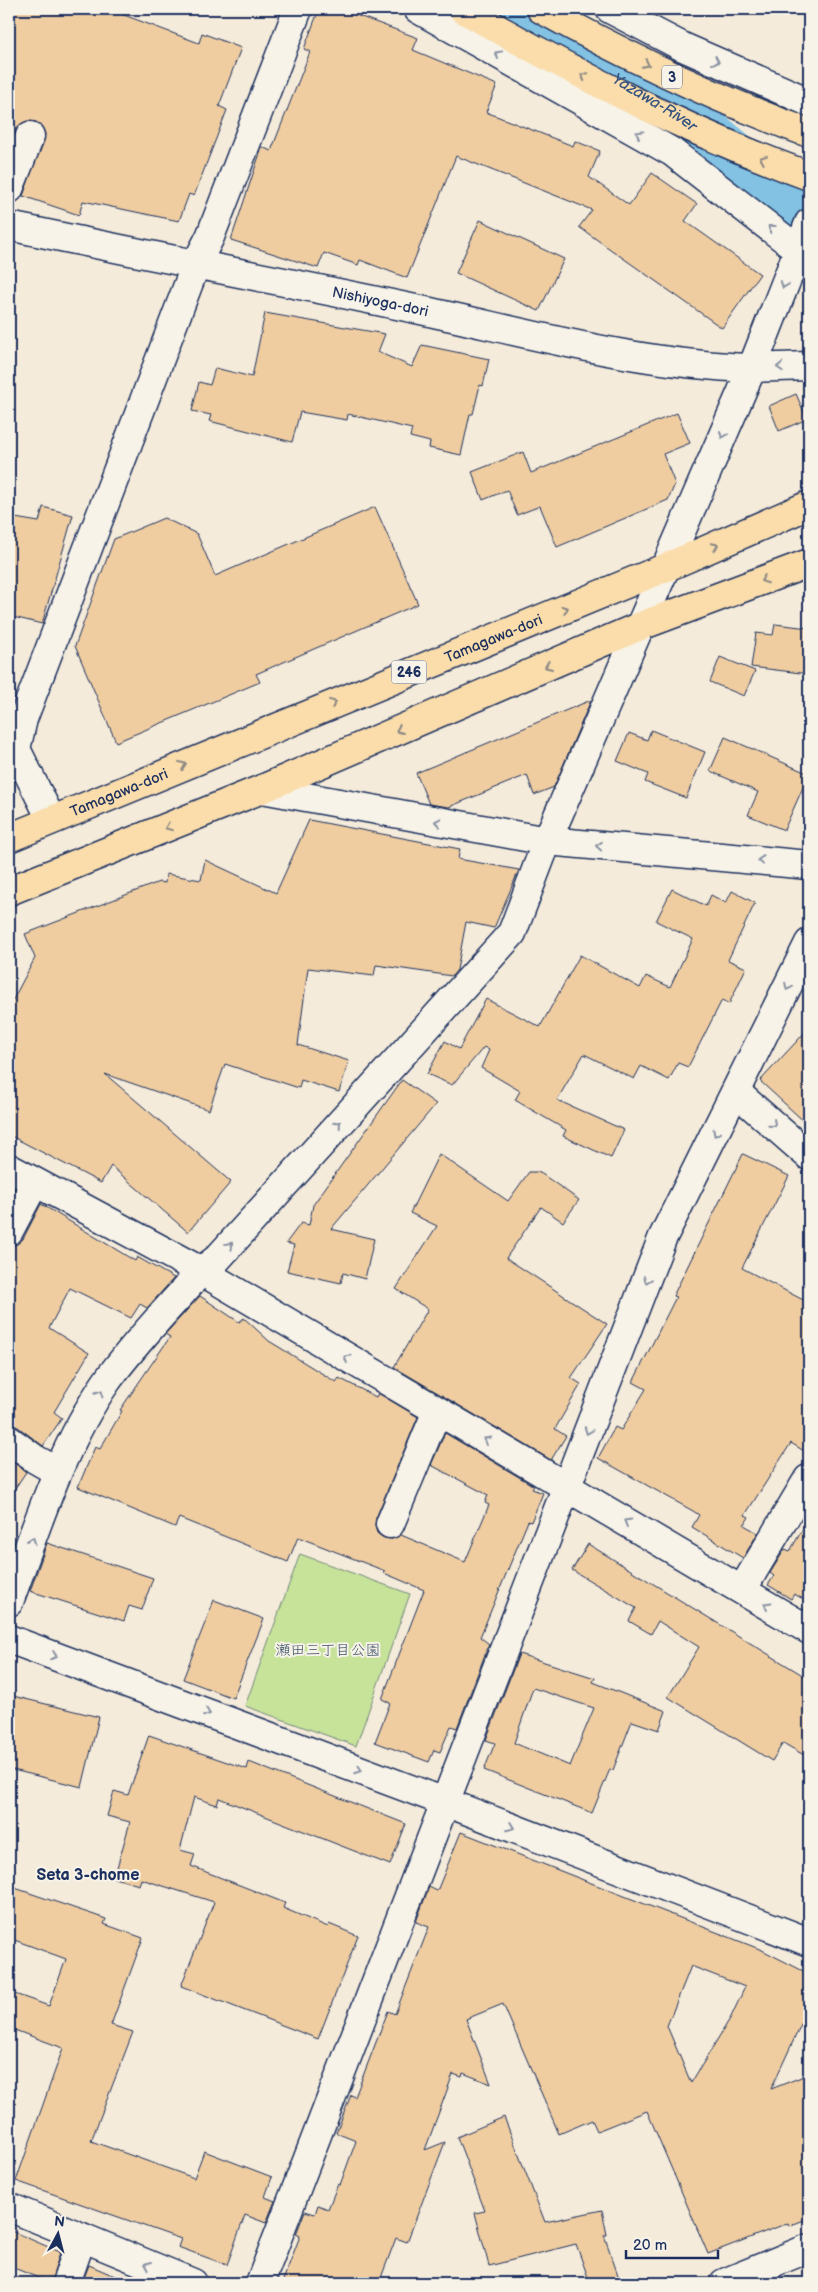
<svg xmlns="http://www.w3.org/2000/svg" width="818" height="2292" font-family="'Balsamiq Sans','Klee One',sans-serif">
	<rect width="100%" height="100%" fill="#f5ebda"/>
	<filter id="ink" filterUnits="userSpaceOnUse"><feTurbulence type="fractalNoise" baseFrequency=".02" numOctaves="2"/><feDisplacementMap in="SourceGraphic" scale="10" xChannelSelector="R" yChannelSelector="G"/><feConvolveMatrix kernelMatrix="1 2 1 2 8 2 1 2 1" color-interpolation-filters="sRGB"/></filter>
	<g filter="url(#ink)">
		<!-- green -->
		<path fill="#c7e299" stroke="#71887c" d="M300 1554 410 1594 356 1746 245 1706Z"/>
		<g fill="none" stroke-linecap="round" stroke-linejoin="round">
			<!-- river -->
			<path stroke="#83c2e3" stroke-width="56" id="s1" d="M501 9 685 119 797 211"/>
		</g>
		<!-- building -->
		<path fill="#efcda0" stroke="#1b2f5e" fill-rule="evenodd" d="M9 9H108L199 43 202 33 241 48 219 106 227 110 194 196 189 194 179 221 83 201 79 215 23 196 45 134 42 127 36 122 27 121 21 124 16 130 9 147Z
			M319 9H358L356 15 418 38 413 50 497 85 486 112 573 146 575 141 600 151 589 177 629 205 652 173 697 204 685 221 760 274 722 328 579 227 592 210 456 156 407 278 360 260 358 265 324 253 318 268 231 240 262 147 271 151 310 52 304 49Z
			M480 220 564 259 539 311 456 273Z
			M265 313 385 334 378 352 412 367 422 345 489 359 483 386 480 385 473 414H470L461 455 429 448 430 442 410 437 412 429 348 414 347 420 300 412 292 442 209 421 211 415 192 411 199 382 210 385 215 368 252 377Z
			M796 394 807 419 779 431 769 406Z
			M677 413 690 443 663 454 675 484 668 500 557 547 540 506 517 515 507 490 483 500 472 472 523 452 531 473Z
			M43 507 73 515 42 624 9 616V517L39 522Z
			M375 507 418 604 256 674 260 682 116 742 75 646 114 539 164 518 197 534 215 576Z
			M775 624 809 628V674L751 667 756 633 773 635Z
			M720 657 755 671 744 696 710 682Z
			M591 700 554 787 534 795 527 775 449 807 429 804 416 773Z
			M651 730 705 752 686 798 645 782 648 774 617 761 629 733 647 740Z
			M725 737 809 774 784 830 748 815 758 792 710 771Z
			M309 820 460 849 458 859 519 870 494 928 466 922 457 970 452 976 376 965 374 976 308 968 298 1045 349 1061 339 1092 301 1080 299 1088 225 1064 209 1110 105 1074 231 1182 188 1232 111 1166 101 1183 9 1135V1007L35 958 25 934 159 882 165 883 166 874 201 880 205 860 276 893Z
			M672 889 706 906 711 895 726 903 732 891 755 903 728 960 746 968 729 1004 722 1000 688 1067 678 1063 669 1080 641 1066 634 1079 584 1054 557 1100 624 1130 611 1158 563 1136 566 1130 515 1100 520 1091 481 1068 489 1050 484 1047 452 1085 427 1074 445 1041 459 1049 486 999 540 1027 580 955 640 988 646 976 670 987 693 939 656 921Z
			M809 1028V1126L760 1081Z
			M402 1080 436 1104 331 1229 374 1239 365 1279 343 1273 341 1283 287 1271 294 1245 286 1243 301 1223 309 1225 313 1205Z
			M439 1154 508 1201 529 1172H539L579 1200 563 1222 541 1207 506 1258 607 1324 571 1378 581 1384 555 1429 566 1436 551 1460 394 1367 428 1309 396 1289 437 1226 410 1213Z
			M743 1154 789 1176 742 1268 809 1303V1454L791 1443 745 1515 749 1517 744 1525 758 1533 743 1558 692 1527 699 1515 693 1511 598 1458 615 1427 621 1430 646 1389 633 1382 676 1297 673 1296Z
			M41 1204 135 1261 137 1257 174 1278 147 1308 140 1304 131 1318 70 1288 49 1328 89 1353 54 1412 62 1418 43 1446 18 1427 9 1425V1246L17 1244 23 1239Z
			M200 1296 239 1322 244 1318 269 1341 336 1382 339 1378 376 1397 378 1393 418 1417 376 1518 375 1526 377 1533 384 1538 392 1539 401 1535 465 1562 489 1505 485 1503 488 1495 431 1465 445 1433 534 1486 532 1489 543 1493 531 1522 528 1521 480 1637 489 1644 457 1728 451 1726 440 1752 434 1750 429 1762 375 1742 390 1703 382 1699 424 1590 384 1573 385 1571 298 1537 288 1562 179 1518 175 1527 78 1487 95 1447 100 1449 122 1411 120 1410 170 1337 165 1334Z
			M9 1459 26 1472 9 1497Z
			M809 1518V1602L794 1594 791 1599 768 1585 774 1576 770 1573 785 1549 790 1551Z
			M47 1543 153 1578 142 1610 129 1606 124 1621 30 1591Z
			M588 1544 809 1679V1758L783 1743 772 1761 668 1697 699 1647 658 1621 651 1634 629 1621 636 1608 572 1570Z
			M214 1600 264 1619 233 1698 183 1679Z
			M519 1654 595 1678 593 1682 666 1711 659 1730 632 1721 613 1770 610 1769 592 1813 484 1770 495 1743 486 1740ZM533 1688 594 1708 570 1766 514 1743Z
			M9 1695 99 1717 82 1787 9 1769Z
			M149 1735 247 1769 249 1762 406 1824 390 1865 219 1798 217 1805 194 1797 180 1850 195 1854 191 1866 285 1903 283 1908 328 1927 329 1924 358 1936 318 2039 181 1986 214 1902 141 1879 139 1885 114 1878 130 1822 107 1816 114 1791 128 1795Z
			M461 1832 762 1950 809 1974V2007L771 2089 809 2074V2218L789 2226 788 2223 708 2254 647 2111 597 2131 592 2120 559 2134 503 2004 466 2019 491 2084 463 2073 462 2077 453 2074 425 2150 445 2142 407 2242 396 2238 379 2283H282L300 2236 296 2234 305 2211 315 2214 318 2205 328 2209 338 2184 340 2185 356 2141 336 2133 351 2095 355 2097 388 2011 395 2014 429 1927 416 1922 429 1887 437 1891ZM691 1966 745 1987 731 2017 691 2083 667 2026Z
			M9 1886 106 1919 104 1924 143 1938 111 2025 133 2032 91 2141 194 2178 204 2151 272 2177 265 2197 275 2201 266 2223 245 2215 227 2265 178 2247 181 2239 16 2181 63 2048 9 2028V1992L49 2006 66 1959 9 1938Z
			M504 2117 545 2222 602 2210 607 2235H604L619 2278 605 2283H590L576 2244 489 2266 475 2213 485 2211 457 2137Z
			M9 2230 60 2252 51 2283 9 2266Z
			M89 2265 131 2283H82Z"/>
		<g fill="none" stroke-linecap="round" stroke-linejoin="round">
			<defs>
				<path id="minor" d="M418 9 672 152 809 258
					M610 9 683 47 809 102
					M9 189 30 136
					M752 368 809 366
					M262 789 547 841 809 865
					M51 819 16 749 23 719 196 264 210 237 298 9
					M736 1092 809 1156
					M9 1168 201 1271 809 1630
					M9 1231 35 1182
					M9 1440 35 1459 58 1472
					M390 1524 437 1411
					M742 1590 808 1479
					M9 1602C36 1528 61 1447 107 1381 135 1342 170 1307 201 1271L218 1258 512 933 547 841 752 368 809 223
					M9 1639 445 1802 809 1942
					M9 2207 193 2283
					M66 2283 82 2237
					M260 2283 662 1239 809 943"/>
				<g id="tertiary">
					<path id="s2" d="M9 226C149 256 290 282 430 312 535 335 643 365 752 368"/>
					<path d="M724 2283 809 2248"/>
				</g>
				<g id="trunk">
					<path id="s3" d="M9 838 667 567 809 505"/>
					<path d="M9 891 262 789 638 627 809 563"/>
				</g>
				<path id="motorway" d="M463 9C574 73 688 132 809 176
					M541 9C628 57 716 99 809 133"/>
			</defs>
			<!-- minor casing -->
			<use href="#minor" stroke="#1b2f5e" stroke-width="31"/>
			<!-- tertiary casing -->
			<use href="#tertiary" stroke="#1b2f5e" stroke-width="31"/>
			<!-- trunk casing -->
			<use href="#trunk" stroke="#1b2f5e" stroke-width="31"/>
			<!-- motorway casing -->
			<use href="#motorway" stroke="#1b2f5e" stroke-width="31"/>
			<!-- minor -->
			<use href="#minor" stroke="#f7f3e8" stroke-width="28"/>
			<!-- tertiary -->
			<use href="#tertiary" stroke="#f7f3e8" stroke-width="28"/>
			<!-- trunk -->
			<use href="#trunk" stroke="#faddab" stroke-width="28"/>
			<!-- motorway -->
			<use href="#motorway" stroke="#faddab" stroke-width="28"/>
		</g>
		<!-- one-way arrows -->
		<defs><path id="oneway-chevron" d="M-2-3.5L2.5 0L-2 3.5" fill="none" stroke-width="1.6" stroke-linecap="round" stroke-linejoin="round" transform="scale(1.25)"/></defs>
		<g stroke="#8991a3">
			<use href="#oneway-chevron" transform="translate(498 54) rotate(-151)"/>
			<use href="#oneway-chevron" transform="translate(716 61) rotate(24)"/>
			<use href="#oneway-chevron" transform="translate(639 134) rotate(-151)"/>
			<use href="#oneway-chevron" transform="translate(771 228) rotate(-143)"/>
			<use href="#oneway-chevron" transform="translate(784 285) rotate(111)"/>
			<use href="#oneway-chevron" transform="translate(780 367) rotate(178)"/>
			<use href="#oneway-chevron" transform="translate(723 435) rotate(113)"/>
			<use href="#oneway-chevron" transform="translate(438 822) rotate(-170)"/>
			<use href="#oneway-chevron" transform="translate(599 846) rotate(-175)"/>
			<use href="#oneway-chevron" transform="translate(761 860) rotate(-175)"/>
			<use href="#oneway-chevron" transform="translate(788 987) rotate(116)"/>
			<use href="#oneway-chevron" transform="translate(338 1124) rotate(-48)"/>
			<use href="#oneway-chevron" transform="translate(773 1124) rotate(41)"/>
			<use href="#oneway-chevron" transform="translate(716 1133) rotate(117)"/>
			<use href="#oneway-chevron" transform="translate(230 1245) rotate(-48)"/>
			<use href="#oneway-chevron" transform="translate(647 1280) rotate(111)"/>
			<use href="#oneway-chevron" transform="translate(347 1358) rotate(-149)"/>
			<use href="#oneway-chevron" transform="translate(100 1393) rotate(-58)"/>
			<use href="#oneway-chevron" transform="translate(588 1431) rotate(111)"/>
			<use href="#oneway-chevron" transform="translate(487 1440) rotate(-150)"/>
			<use href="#oneway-chevron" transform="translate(627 1522) rotate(-150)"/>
			<use href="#oneway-chevron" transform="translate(32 1540) rotate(-70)"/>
			<use href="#oneway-chevron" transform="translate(767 1605) rotate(-149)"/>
			<use href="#oneway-chevron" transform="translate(54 1656) rotate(20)"/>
			<use href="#oneway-chevron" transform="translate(207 1713) rotate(20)"/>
			<use href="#oneway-chevron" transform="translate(359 1770) rotate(20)"/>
			<use href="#oneway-chevron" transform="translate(511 1827) rotate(21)"/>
			<use href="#oneway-chevron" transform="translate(148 2265) rotate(-157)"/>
		</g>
		<g stroke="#8a8684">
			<use href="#oneway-chevron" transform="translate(646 64) rotate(26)"/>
			<use href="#oneway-chevron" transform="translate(584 76) rotate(-153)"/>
			<use href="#oneway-chevron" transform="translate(763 159) rotate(-158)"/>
			<use href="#oneway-chevron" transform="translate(715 546) rotate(-23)"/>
			<use href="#oneway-chevron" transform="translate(764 580) rotate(159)"/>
			<use href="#oneway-chevron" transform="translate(565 609) rotate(-22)"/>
			<use href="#oneway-chevron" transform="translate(548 666) rotate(157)"/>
			<use href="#oneway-chevron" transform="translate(333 703) rotate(-22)"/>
			<use href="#oneway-chevron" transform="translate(399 730) rotate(157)"/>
			<use href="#oneway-chevron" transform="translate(183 765) rotate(-22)"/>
			<use href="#oneway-chevron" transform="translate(168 827) rotate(158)"/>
		</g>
	</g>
	<g text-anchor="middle" stroke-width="4" stroke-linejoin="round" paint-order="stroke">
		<!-- shield labels -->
		<g fill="#f7f3e8" stroke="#5d6a87" stroke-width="1">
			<rect x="662" y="65.5" width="20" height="23" rx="4"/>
			<rect x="391.5" y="660.5" width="35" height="23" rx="4"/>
		</g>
		<g font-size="14" font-weight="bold" fill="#1b2f5e">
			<text x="672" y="82">3</text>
			<text x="409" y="677">246</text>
		</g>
		<!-- street labels -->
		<g font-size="15" fill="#1b2f5e" stroke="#f7f3e8">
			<text dy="5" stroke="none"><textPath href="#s2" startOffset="379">Nishiyoga-dori</textPath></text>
			<text dy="5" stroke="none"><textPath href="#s3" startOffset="524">Tamagawa-dori</textPath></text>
			<text dy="5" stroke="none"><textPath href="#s3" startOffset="119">Tamagawa-dori</textPath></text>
		</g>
		<!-- park labels -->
		<g font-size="15" fill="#3d536a" stroke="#f7f3e8">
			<text x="328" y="1655">瀬田三丁目公園</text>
		</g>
		<!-- water labels -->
		<g font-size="16" font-style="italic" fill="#35547f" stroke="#f7f3e8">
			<text dy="6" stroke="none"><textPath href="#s1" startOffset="180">Yazawa-River</textPath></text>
		</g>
		<!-- neighbourhood labels -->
		<g font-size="16" font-weight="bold" fill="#1b2f5e" stroke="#f7f3e8">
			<text x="88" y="1880">Seta 3-chome</text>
		</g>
	</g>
	<!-- margin -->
	<rect width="818" height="2292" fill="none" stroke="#f7f3e8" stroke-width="30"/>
	<rect x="15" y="15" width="788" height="2262" fill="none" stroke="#1b2f5e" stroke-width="2" filter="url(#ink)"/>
	<!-- north arrow -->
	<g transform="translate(58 2234) rotate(7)" stroke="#f7f3e8" stroke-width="4" paint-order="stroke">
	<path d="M0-4L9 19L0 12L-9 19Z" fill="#1b2f5e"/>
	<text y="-8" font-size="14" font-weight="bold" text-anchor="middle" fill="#1b2f5e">N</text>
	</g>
	<!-- scale -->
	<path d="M626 2250v8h92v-8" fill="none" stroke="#1b2f5e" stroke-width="2.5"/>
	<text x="633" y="2250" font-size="15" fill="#1b2f5e" stroke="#f7f3e8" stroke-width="4" paint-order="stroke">20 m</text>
</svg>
